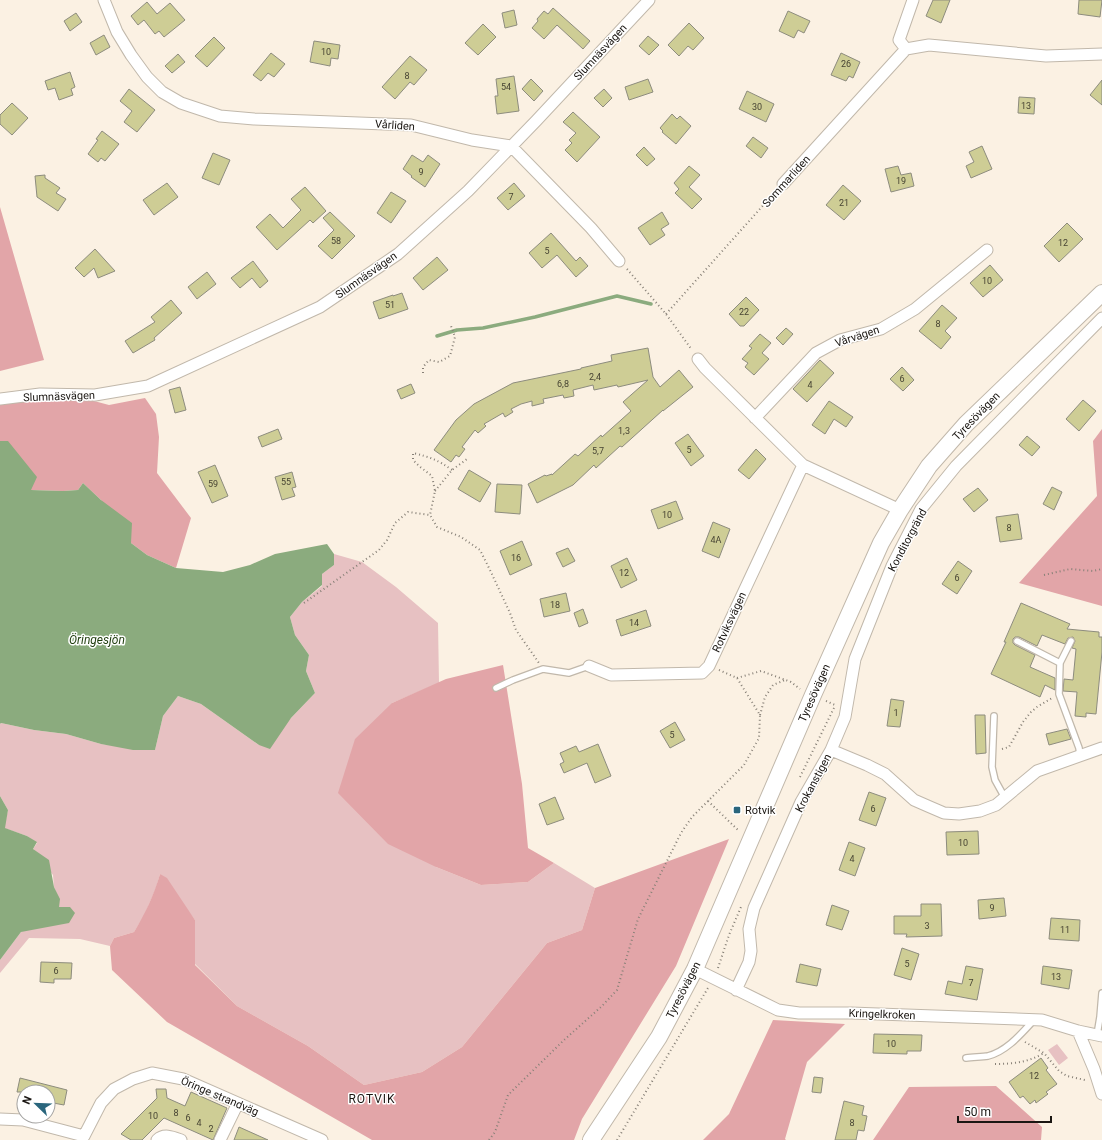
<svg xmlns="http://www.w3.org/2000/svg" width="1102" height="1140" font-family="Roboto,sans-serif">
	<rect width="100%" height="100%" fill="#fbf1e3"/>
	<!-- green -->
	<path fill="#e7c1c2" d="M334 554 362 562 396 587 438 623 439 683 392 703 436 867 481 885 528 882 554 863 595 888 582 930 547 943 462 1047 422 1072 364 1085 308 1046 237 1006 195 964V920L160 874 156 888 144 916 134 932 114 938 110 946 80 939 29 938 0 973V960L21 932 59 907V899L54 887 53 875 33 849 37 843 27 836 4 828 8 810 0 796V724L1 723 34 730 66 734 101 744 155 750 163 716 178 696 201 704 259 745 291 718 315 693 306 671 309 655 295 635 290 617 302 602 322 586V574L334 565Z
		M1057 1044 1068 1058 1059 1065 1048 1050Z"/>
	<!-- forest -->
	<path fill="#e2a5a8" d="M0 207 44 360 0 371Z
		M36 398 94 401 109 405 145 398 156 414 159 437 157 473 191 518 176 568 147 555 131 543 101 500 83 483 78 490 63 491 30 490 0 441V405Z
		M1102 429V606L1019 583 1097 496 1093 441Z
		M503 665 522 784 528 848 554 863 528 882 481 885 436 867 388 844 338 793 355 739 392 703 446 679Z
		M729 839 676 966 582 1119 574 1140H372L167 1022 112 970 110 946 114 938 134 932C145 914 154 895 160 874L167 878 195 920V965L237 1006 308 1046 364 1085 422 1072 462 1047 547 943 582 930 595 888Z
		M773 1020 845 1024 807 1062 785 1139 786 1140H703L729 1114Z
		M996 1086 1042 1127 1041 1140H873L909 1087Z"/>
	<!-- water -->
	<path fill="#8bab7e" d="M0 441H8L37 477 31 490 63 491 78 490 83 483 101 500 132 523 131 543 147 555 176 568 223 572 250 565 275 554 327 544 334 554V565L322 574V585L302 602 290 617 295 635 309 655 306 671 315 693 291 718 270 749 259 745 201 704 178 696 163 716 155 750H133L101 744 66 734 34 730 1 723 0 724Z
		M0 796 8 810 5 828 27 836 37 842 33 849 49 860 54 887 60 899 59 907H70L75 913 69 923 21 932 0 960Z"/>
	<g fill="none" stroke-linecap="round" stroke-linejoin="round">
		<!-- stream -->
		<path stroke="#8bab7e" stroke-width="3.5" d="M437 336 457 330 483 328 535 317 617 296 651 304"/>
	</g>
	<!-- building -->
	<path fill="#cecd95" stroke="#8d8c7e" d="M933 0H950L941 23 926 16Z
		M1079 0H1102L1100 17 1078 14Z
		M147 2 157 14 170 3 185 20 164 37 159 31 155 34 144 20 138 25 131 16Z
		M553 8 590 41 583 49 557 25 544 39 532 28 538 21 537 19 544 11 548 14Z
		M514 10 517 25 505 28 502 13Z
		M788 11 810 21 804 33 798 30 794 38 779 31Z
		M76 13 82 22 70 31 64 21Z
		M689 23 704 38 693 50 688 46 679 56 668 45Z
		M483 24 496 37 478 55 465 43Z
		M104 35 110 47 96 55 90 43Z
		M648 36 659 45 649 55 639 46Z
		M214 37 225 48 207 67 195 56Z
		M314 41 340 45 338 59 331 58 330 66 310 62Z
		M271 53 285 64 274 77 268 73 261 81 253 75Z
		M841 53 860 62 853 78 849 76 846 81 831 75Z
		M178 54 185 62 172 73 165 66Z
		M410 56 427 70 414 85 410 82 395 99 382 87Z
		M70 72 75 87 71 89 73 95 59 100 55 88 48 90 45 81Z
		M514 76 519 111 497 114 495 96H498L496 79Z
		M531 79 543 91 534 101 522 89Z
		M648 79 653 92 629 100 625 87Z
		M1102 80V105L1090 95Z
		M129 89 155 110 137 132 124 122 132 111 120 101Z
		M604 89 612 98 603 107 594 98Z
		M747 91 774 104 766 122 739 109Z
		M1019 97 1035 98 1034 114 1018 113Z
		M12 103 28 118 12 135 0 124V115Z
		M573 112 600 137 577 162 565 150 572 143 569 140 576 133 563 122Z
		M672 114 677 119 680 116 691 126 676 144 662 132 663 131 660 128Z
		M102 131 119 144 105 161 101 158 98 162 88 154 98 140 96 139Z
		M753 137 768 148 761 158 746 146Z
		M982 146 992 169 971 178 966 166 974 162 969 152Z
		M644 147 655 159 647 166 636 155Z
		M213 153 230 160 219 185 202 178Z
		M412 155 423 162 428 155 440 164 425 187 411 177 412 176 403 169Z
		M689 166 700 175 689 187 702 199 692 209 675 193 679 189 674 183Z
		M898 166 901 175 911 173 914 186 891 192 885 169Z
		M45 175V178L60 188 56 193 66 199 58 211 37 197 35 176Z
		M167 183 178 197 154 215 143 200Z
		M514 183 525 196 508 210 497 198Z
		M843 185 861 201 844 220 826 205Z
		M305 187 326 211 313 223 310 220 277 250 256 227 270 214 283 228 301 210 291 199Z
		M391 192 406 201 391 223 377 213Z
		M330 212 355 236 332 259 318 246 334 230 323 218Z
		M662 212 669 224 661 229 665 235 650 245 638 228Z
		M1067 223 1083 239 1059 262 1044 246Z
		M551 233 576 261 580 257 588 266 576 277 557 255 542 268 529 253Z
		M95 249 115 271 98 278 94 268 84 277 75 268Z
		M437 257 448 270 423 290 413 278Z
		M253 261 268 281 260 288 252 278 240 288 231 278Z
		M990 265 1003 280 983 297 970 283Z
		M207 272 216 284 197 299 188 287Z
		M402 293 408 309 379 319 373 302 393 295V296Z
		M746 297 759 310 744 326H740L729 314Z
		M171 300 182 313 154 338 155 340 133 353 125 341 155 322 151 317Z
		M942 305 957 318 945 331 951 337 941 349 919 331Z
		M786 328 793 334 783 345 776 338Z
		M760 334 771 343 762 353 769 359 754 375 745 367 748 363 742 359 752 348 749 346Z
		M648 348 653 377 660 387 679 370 693 387 663 411V410L622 447 620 446 596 468 594 465 573 485 537 503 528 484 545 475 546 476 552 474V475L575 454 578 456 601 435 602 437 631 411 623 402 648 380 618 387 617 385 594 390 593 385 573 390 574 396 564 398 563 395 543 399 544 403 532 406V401L521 404 511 409 513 412 505 417 503 413 484 424 486 426 478 433 475 430 462 447 465 449 459 457 456 455 451 462 434 450 456 420 474 404 513 383 581 369V368L612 361 611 355Z
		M820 360 834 373 807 402 793 389Z
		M902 367 914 380 903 391 890 379Z
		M411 384 415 393 401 399 397 390Z
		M180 387 186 410 175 413 169 390Z
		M1083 400 1096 411 1079 431 1066 419Z
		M829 401 853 417 846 427 834 419 825 434 812 425Z
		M278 429 282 439 262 447 258 437Z
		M688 434 704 456 691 466 675 443Z
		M1027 436 1040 447 1032 456 1019 445Z
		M756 449 766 459 749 479 738 470Z
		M215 465 228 496 212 503 198 472Z
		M469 470 491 483 480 502 458 489Z
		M292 472 296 487 292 488 295 496 282 500 275 477Z
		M497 484 522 485 520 514 495 512Z
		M1052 487 1062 492 1054 510 1043 504Z
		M978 488 988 500 974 512 963 499Z
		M676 501 683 519 658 529 651 510Z
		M1018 514 1022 539 1000 542 996 517Z
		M713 522 730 529 719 558 702 551Z
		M522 541 532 565 510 575 500 551Z
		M568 548 575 561 563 567 556 553Z
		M627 558 637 580 621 588 611 566Z
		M958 561 972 571 957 594 942 584Z
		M566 593 570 611 544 617 540 599Z
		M1021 603 1070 624 1067 629 1099 632V637H1102V652L1096 714 1086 713V717L1075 716 1077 692 1063 691 1064 679 1073 680 1076 649 1072 648 1075 641 1073 637 1068 638 1065 644 1042 635 1037 646 1019 637H1015L1013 639V643L1015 645 1035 655 1030 667 1055 678V690L1045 685 1040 697 991 674 1006 642H1004Z
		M583 609 588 623 579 627 574 613Z
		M646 610 651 626 621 636 616 620Z
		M891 699 904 701 900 727 887 726Z
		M975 715H985L986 753 976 754Z
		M675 722 685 740 670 748 660 731Z
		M1067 729 1071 739 1049 745 1046 734Z
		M598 744 611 776 595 783 587 763 564 773 560 764 564 762 560 753 576 746 579 752Z
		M869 792 886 798 876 826 859 820Z
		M555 797 564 819 547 825 539 804Z
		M978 831 979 854 947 855 946 832Z
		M849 842 865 848 855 876 839 870Z
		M1004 898 1006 916 979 919 978 900Z
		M921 904H941L942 936 906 937 907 934H894V916H921Z
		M832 905 849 911 842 930 826 925Z
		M1051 918 1080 920 1079 941 1049 939Z
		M902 948 919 954 911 980 894 975Z
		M41 962 72 963 71 979H54V983L40 982Z
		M800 964 821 969 817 986 796 982Z
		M966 966 983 969 977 1000 945 994 948 981 962 984Z
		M1043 966 1072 970 1069 989 1041 984Z
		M874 1034 922 1035 921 1051H907V1054L873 1053Z
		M1041 1058 1048 1068 1046 1070 1057 1084 1046 1092 1048 1094 1036 1103 1035 1100 1030 1104 1023 1096 1020 1098 1009 1082Z
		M814 1077 823 1078 821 1093 812 1092Z
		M20 1078 67 1090 64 1105 48 1102V1092H17Z
		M156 1089H166L167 1098 185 1106 191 1092 227 1108 213 1140 164 1118 142 1140H131L121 1134 157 1098Z
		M844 1101 864 1106 862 1115 867 1116 864 1131 858 1130 856 1140H835Z
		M239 1127 268 1140H234Z"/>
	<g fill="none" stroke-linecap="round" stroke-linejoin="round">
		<defs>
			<path id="lane" d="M1017 641 1060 663 1059 694 1079 748 1080 756
				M1060 663 1071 641
				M496 688 513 680 543 669 569 673 589 666
				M994 716 992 767 995 780 1005 798
				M1097 1035 1100 1017 1102 993
				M966 1058C973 1057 981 1057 988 1056 1007 1051 1021 1034 1034 1020"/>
			<path id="street" d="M104 0 117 32 131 55 147 77 162 92 181 103 220 116 254 119 411 125 472 140 511 146 591 228 619 261
				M906 49 899 40 913 0
				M783 184 906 49 929 45 1046 56 1102 54
				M698 359 705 368 803 465 900 510
				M0 399 40 394 95 395 148 386 320 307 398 254 468 191 536 121 649 0
				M755 418 816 353 840 340 881 329 915 309 987 250
				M589 666 611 675 702 673 709 666 803 465
				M831 750 845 717 855 659 892 566 921 509 956 466 1102 318
				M695 969 778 1010 799 1013H851L1042 1020 1078 1031 1102 1036
				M736 990 749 962 751 951 749 929 754 908 801 802 831 750 867 765 885 774 914 800 930 807 944 813 959 814 980 811 996 805 1037 771 1102 748
				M1078 1031 1094 1069 1102 1094
				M0 1119 23 1120 84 1136
				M82 1140 101 1103 114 1089 133 1079 152 1073 183 1079 322 1140
				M157 1140C164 1133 173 1137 181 1140
				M220 1140 238 1103"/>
			<path id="secondary" d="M591 1140 659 1037 695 969 813 695 881 543 900 510 929 466 966 424 1102 293"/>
		</defs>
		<!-- lane casing -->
		<use href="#lane" stroke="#c1b8ab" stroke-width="8"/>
		<!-- street casing -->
		<use href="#street" stroke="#c1b8ab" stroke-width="13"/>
		<!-- secondary casing -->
		<use href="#secondary" stroke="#c1b8ab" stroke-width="18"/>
		<!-- path -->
		<path stroke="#878077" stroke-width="2" stroke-dasharray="1 3" stroke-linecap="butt" d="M627 269 666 314 692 350
			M666 314 776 191
			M423 373V367L429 360 439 362 450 356 455 337 451 326
			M452 470C438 460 430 457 413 453V460L419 466 432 476 435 491 430 515 437 527 461 537 480 550 490 570 510 613 516 630 539 663
			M435 491 452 470 467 459
			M1044 575 1070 569 1093 571 1102 569
			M304 603 379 550 387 540 395 523 408 512 430 515
			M737 678 761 671 791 682 800 689
			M826 701 835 705
			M760 715 765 697 773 685 785 680
			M1002 749 1009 747 1023 722 1031 712 1037 707 1052 698
			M800 777 834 708
			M708 801 739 831
			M718 968 729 935 741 907
			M1025 1042 1044 1053 1059 1071 1067 1076 1085 1080
			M995 1064C1013 1064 1029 1062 1044 1053
			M489 1140 495 1132 508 1095 564 1040 602 1006 617 990 638 919 681 833 692 817 744 765 759 738 760 715 737 678 719 670
			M617 1140 708 988"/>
		<!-- lane -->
		<use href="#lane" stroke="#fff" stroke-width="5.5"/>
		<!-- street -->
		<use href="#street" stroke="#fff" stroke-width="11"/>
		<!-- secondary -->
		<use href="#secondary" stroke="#fff" stroke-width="16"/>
	</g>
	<!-- markers -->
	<rect fill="#2a667d" stroke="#fff" stroke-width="1.5" x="733" y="806" width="8" height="8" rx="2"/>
	<g text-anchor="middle" stroke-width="3" stroke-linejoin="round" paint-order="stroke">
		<!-- number labels -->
		<g font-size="9" fill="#474433">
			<text x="326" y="55">10</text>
			<text x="846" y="67">26</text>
			<text x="407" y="79">8</text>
			<text x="506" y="90">54</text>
			<text x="1026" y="109">13</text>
			<text x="757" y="110">30</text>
			<text x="421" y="175">9</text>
			<text x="901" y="184">19</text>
			<text x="511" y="200">7</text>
			<text x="844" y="206">21</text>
			<text x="336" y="244">58</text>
			<text x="1063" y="246">12</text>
			<text x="547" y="254">5</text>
			<text x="987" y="284">10</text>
			<text x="390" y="308">51</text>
			<text x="744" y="315">22</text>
			<text x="938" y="327">8</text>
			<text x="595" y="380">2,4</text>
			<text x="902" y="382">6</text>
			<text x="563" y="387">6,8</text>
			<text x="810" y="388">4</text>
			<text x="624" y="434">1,3</text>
			<text x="689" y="453">5</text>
			<text x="598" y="454">5,7</text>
			<text x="286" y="485">55</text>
			<text x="213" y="487">59</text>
			<text x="667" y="518">10</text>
			<text x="1009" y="531">8</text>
			<text x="716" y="543">4A</text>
			<text x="516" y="561">16</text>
			<text x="624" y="576">12</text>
			<text x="957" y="581">6</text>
			<text x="555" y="608">18</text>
			<text x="634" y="626">14</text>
			<text x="896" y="716">1</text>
			<text x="672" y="738">5</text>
			<text x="873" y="812">6</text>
			<text x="963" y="846">10</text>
			<text x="852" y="862">4</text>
			<text x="992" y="911">9</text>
			<text x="927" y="929">3</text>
			<text x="1065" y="933">11</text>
			<text x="907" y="967">5</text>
			<text x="56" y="974">6</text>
			<text x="1056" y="980">13</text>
			<text x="971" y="986">7</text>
			<text x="891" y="1047">10</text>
			<text x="1034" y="1079">12</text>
			<text x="176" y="1116">8</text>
			<text x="153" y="1119">10</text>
			<text x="188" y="1121">6</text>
			<text x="199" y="1126">4</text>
			<text x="852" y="1126">8</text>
			<text x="211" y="1132">2</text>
		</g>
		<!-- street labels -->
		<g font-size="11" fill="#1a1612" stroke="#fff">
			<text transform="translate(600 52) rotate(-47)" y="4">Slumnäsvägen</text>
			<text transform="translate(395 125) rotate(4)" y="4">Vårliden</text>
			<text transform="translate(786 181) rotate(-48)" y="4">Sommarliden</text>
			<text transform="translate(366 275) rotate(-35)" y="4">Slumnäsvägen</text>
			<text transform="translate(857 336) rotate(-18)" y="4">Vårvägen</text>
			<text transform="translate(59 396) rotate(-2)" y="4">Slumnäsvägen</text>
			<text transform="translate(976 416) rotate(-46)" y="4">Tyresövägen</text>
			<text transform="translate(907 540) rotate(-62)" y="4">Konditorgränd</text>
			<text transform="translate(729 622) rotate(-65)" y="4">Rotviksvägen</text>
			<text transform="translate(814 693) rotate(-66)" y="4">Tyresövägen</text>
			<text transform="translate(813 783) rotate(-62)" y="4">Krokanstigen</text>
			<text transform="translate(683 990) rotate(-63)" y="4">Tyresövägen</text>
			<text transform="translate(882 1014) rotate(2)" y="4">Kringelkroken</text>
			<text transform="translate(220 1096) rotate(23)" y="4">Öringe strandväg</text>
		</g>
		<!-- poi labels -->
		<g font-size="11" fill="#1a1612" stroke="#fff" text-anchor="start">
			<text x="745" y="814">Rotvik</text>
		</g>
		<!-- water labels -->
		<g font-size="12" font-style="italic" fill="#1e3c0c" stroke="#fff">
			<text x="97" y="644">Öringesjön</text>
		</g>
		<!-- neighbourhood labels -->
		<g font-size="12" letter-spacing="1" fill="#1a1612" stroke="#fff">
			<text x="372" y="1103">ROTVIK</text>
		</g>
	</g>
	<!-- north arrow -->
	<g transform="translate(36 1104) rotate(293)"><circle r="19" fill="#ffffff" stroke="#a3a2a0"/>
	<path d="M0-3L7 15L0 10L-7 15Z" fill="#2a667d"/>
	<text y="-6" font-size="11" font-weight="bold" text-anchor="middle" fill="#1a1612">N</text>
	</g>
	<!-- scale -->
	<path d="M958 1116v6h93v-6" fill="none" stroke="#1a1612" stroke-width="2"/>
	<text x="964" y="1116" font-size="12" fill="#1a1612" stroke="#ffffff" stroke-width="3" paint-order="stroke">50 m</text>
</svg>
